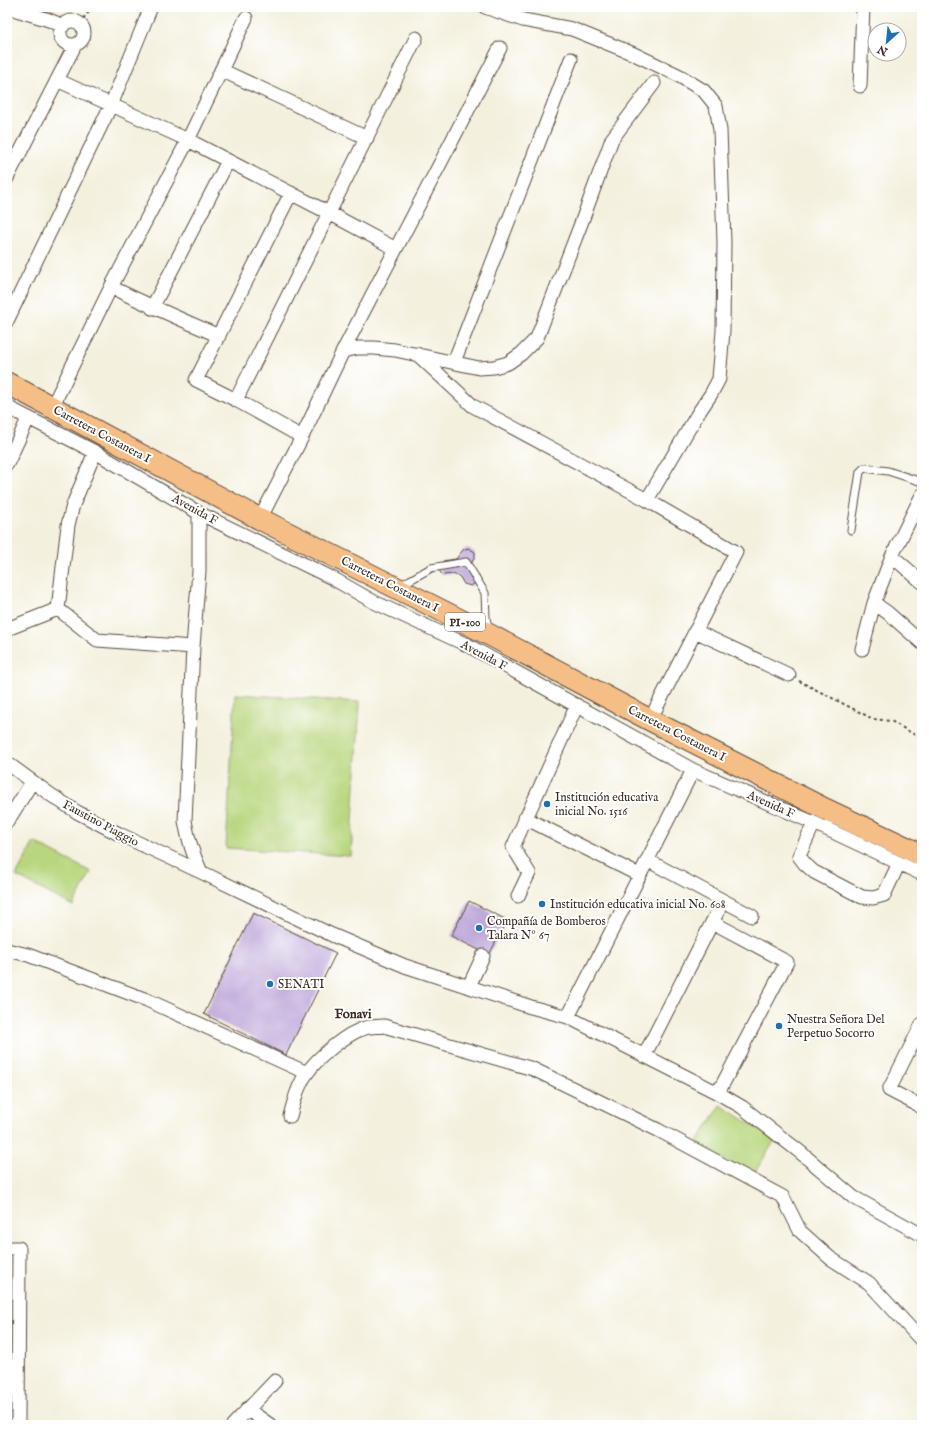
<svg xmlns="http://www.w3.org/2000/svg" width="929" height="1432" font-family="'IM FELL English',serif">
	<rect width="100%" height="100%" fill="#fff"/>
	<filter id="ink" filterUnits="userSpaceOnUse"><feTurbulence type="fractalNoise" baseFrequency=".025" numOctaves="2"/><feDisplacementMap in="SourceGraphic" scale="8" xChannelSelector="R" yChannelSelector="G"/><feConvolveMatrix kernelMatrix="1 2 1 2 8 2 1 2 1" color-interpolation-filters="sRGB"/></filter>
	<filter id="wash" filterUnits="userSpaceOnUse"><feTurbulence type="fractalNoise" baseFrequency=".012" numOctaves="4" result="noise"/><feDisplacementMap in="SourceGraphic" scale="16" xChannelSelector="R" yChannelSelector="G"/><feGaussianBlur stdDeviation="0.9" result="paint"/><feColorMatrix in="noise" values="0 0 0 0 0 0 0 0 0 0 0 0 0 0 0 0 0 1.4 0 .05"/><feComposite in="paint" operator="in"/></filter>
	<g filter="url(#wash)">
		<rect width="100%" height="100%" fill="#f4f0de"/>
		<!-- green -->
		<path fill="#b8d67d" stroke="#7a804e" d="M235 694 360 702 351 856 226 848Z
			M34 842 91 872 73 906 16 876Z
			M721 1105 775 1140 752 1177 697 1142Z"/>
		<g id="blocks">
			<!-- building -->
			<path fill="#bea8d9" d="M468 548 475 552V556L472 562V567L476 582 471 586 464 584 460 577 457 575 452 574 443 575 440 572 439 568 443 561 456 559 463 550Z
				M469 901 507 920 489 955 451 936Z
				M253 913 336 953 286 1055 204 1014Z"/>
		</g>
	</g>
	<g filter="url(#ink)">
		<use href="#blocks" fill-opacity="0" stroke="#57483b" stroke-width="1"/>
		<g fill="none" stroke-linecap="round" stroke-linejoin="round">
			<defs>
				<path id="service" d="M851 530 860 472 864 468 888 471 922 482
					M400 585 410 580 431 568 466 562 485 593 486 618 489 631"/>
				<path id="minor" d="M7 7 49 20 63 26
					M485 7 523 20 572 29 634 54 678 75 704 91 716 106 720 130 724 242 723 331 719 379 711 394 697 415 647 500
					M60 33a12 12 0 1 1 24 0a12 12 0 1 1-24 0Z
					M221 70 367 138
					M57 80 188 140 329 213 396 249
					M860 86 863 7
					M7 178 75 45
					M291 193 196 380 236 400 302 437
					M111 287C147 305 183 320 219 336
					M152 308 228 161
					M7 321 111 105 151 7
					M343 351 358 348H374L395 350 479 368 494 367 508 363 521 354 537 338 582 221 612 139 654 83
					M417 354 473 406 647 500 736 552 650 720
					M454 362 571 59
					M236 400 416 38
					M7 407 95 452 199 513 332 578 374 602 469 646 693 770 814 823 922 874
					M52 407 111 287 188 140 246 18
					M7 464 28 419
					M199 513V571L193 647 185 821C188 839 193 855 201 872
					M260 519 302 437 343 351 500 48
					M892 556 922 582
					M874 603 888 613 922 643
					M58 609 68 525 73 505 95 452
					M7 629 58 609 97 640 193 647
					M695 631 789 675
					M862 649 874 603 892 556 922 495
					M7 763 51 795 77 812 119 834 201 872 332 935 405 966 531 1007 568 1017 718 1093 742 1107 800 1152 853 1197 922 1235
					M525 818 639 875
					M7 822 32 782
					M814 823 799 856 805 864 814 872 862 897 873 898 884 895 899 863
					M647 860 752 916
					M518 896 529 873 513 847 577 705
					M712 922 787 962 718 1093
					M7 950 28 955 147 1000 307 1073
					M469 986 483 956
					M568 1017 693 770
					M922 1024 889 1090 922 1107
					M644 1056 723 901
					M290 1116C294 1101 298 1085 307 1073 318 1057 347 1033 365 1028 371 1026 378 1027 384 1026L533 1069 658 1130 783 1197 800 1231 830 1258 869 1283 922 1341
					M7 1248H19L18 1425
					M247 1409 270 1425
					M233 1425 275 1381"/>
				<path id="primary" d="M7 383 260 519 490 635 650 720 825 809 922 855"/>
			</defs>
			<!-- service casing -->
			<use href="#service" stroke="#57483b" stroke-width="9"/>
			<!-- minor casing -->
			<use href="#minor" stroke="#57483b" stroke-width="15"/>
			<!-- primary casing -->
			<use href="#primary" stroke="#57483b" stroke-width="23"/>
			<!-- path -->
			<path stroke="#57483b" stroke-width="2" stroke-dasharray="3 3" stroke-linecap="butt" d="M79 23 88 13 90 7
				M799 681 873 719 891 721 922 739"/>
			<!-- service -->
			<use href="#service" stroke="#fff" stroke-width="7"/>
			<!-- minor -->
			<use href="#minor" stroke="#fff" stroke-width="13"/>
			<!-- primary -->
			<use href="#primary" stroke="#f6be87" stroke-width="21"/>
		</g>
	</g>
	<!-- markers -->
	<g fill="#1f6fb2" stroke="#fff" stroke-width="1.5">
		<circle cx="547" cy="804" r="4"/>
		<circle cx="542" cy="904" r="4"/>
		<circle cx="479" cy="928" r="4"/>
		<circle cx="270" cy="984" r="4"/>
		<circle cx="779" cy="1026" r="4"/>
	</g>
	<g text-anchor="middle" stroke-width="4" stroke-linejoin="round" paint-order="stroke">
		<!-- shield labels -->
		<rect fill="#fff" stroke="#766a62" stroke-width="1" x="445" y="613" width="40" height="18" rx="3"/>
		<g font-size="11" font-weight="bold" fill="#3b2a1e">
			<text x="465" y="626">PI-100</text>
		</g>
		<!-- street labels -->
		<g font-size="12" fill="#3b2a1e" stroke="#fff">
			<text transform="translate(102 434) rotate(28)" y="4">Carretera Costanera I</text>
			<text transform="translate(195 509) rotate(29)" y="4">Avenida F</text>
			<text transform="translate(390 584) rotate(27)" y="4">Carretera Costanera I</text>
			<text transform="translate(484 655) rotate(28)" y="4">Avenida F</text>
			<text transform="translate(677 733) rotate(27)" y="4">Carretera Costanera I</text>
			<text transform="translate(771 804) rotate(24)" y="4">Avenida F</text>
			<text transform="translate(101 823) rotate(28)" y="4">Faustino Piaggio</text>
		</g>
		<!-- poi labels -->
		<g font-size="12" fill="#3b2a1e" stroke="#fff" text-anchor="start">
			<text x="555" y="801">Institución educativa<tspan x="555" dy="14">inicial No. 1516</tspan></text>
			<text x="550" y="908">Institución educativa inicial No. 608</text>
			<text x="487" y="925">Compañía de Bomberos<tspan x="487" dy="14">Talara Nº 67</tspan></text>
			<text x="278" y="988">SENATI</text>
			<text x="787" y="1023">Nuestra Señora Del<tspan x="787" dy="14">Perpetuo Socorro</tspan></text>
		</g>
		<!-- neighbourhood labels -->
		<g font-size="13" font-weight="bold" fill="#3b2a1e" stroke="#fff">
			<text x="353" y="1018">Fonavi</text>
		</g>
	</g>
	<!-- margin -->
	<rect width="929" height="1432" fill="none" stroke="#fff" stroke-width="24"/>
	<!-- north arrow -->
	<g transform="translate(887 42) rotate(207)"><circle r="19" fill="#ffffff" stroke="#b1aaa5"/>
	<path d="M0-3L7 15L0 10L-7 15Z" fill="#1f6fb2"/>
	<text y="-6" font-size="11" font-weight="bold" text-anchor="middle" fill="#3b2a1e">N</text>
	</g>
</svg>
